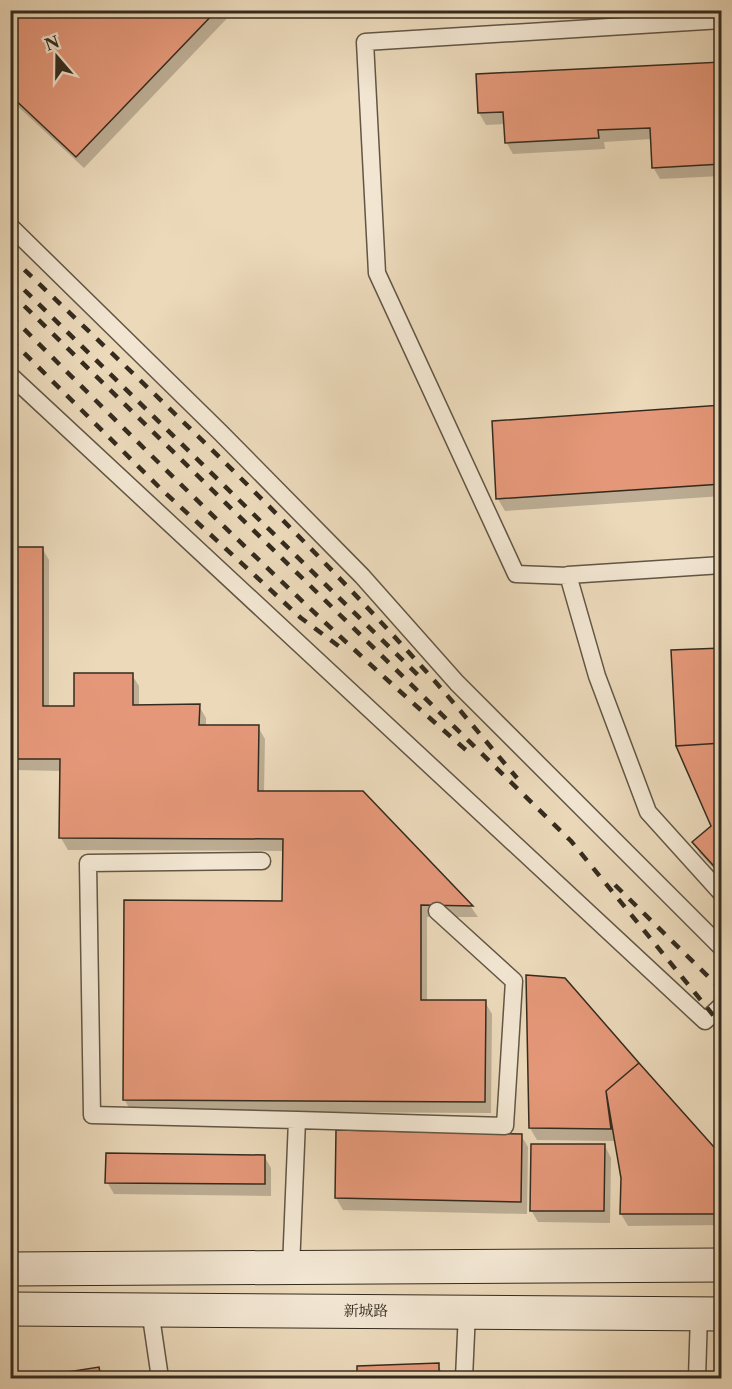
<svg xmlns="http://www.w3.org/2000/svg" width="732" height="1389" font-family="'Libre Caslon Text','Noto Serif SC',serif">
	<rect width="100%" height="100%" fill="#ebd9ba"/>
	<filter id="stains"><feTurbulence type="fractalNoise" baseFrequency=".00333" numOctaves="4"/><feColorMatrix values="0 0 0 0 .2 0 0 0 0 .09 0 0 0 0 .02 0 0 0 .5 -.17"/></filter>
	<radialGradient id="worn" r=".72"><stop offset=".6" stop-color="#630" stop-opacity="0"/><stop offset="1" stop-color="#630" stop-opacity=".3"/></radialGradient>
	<!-- shadow -->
	<path fill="#0003" d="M10 10H235L84 168 10 99Z
		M722 63V176L660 179 653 167 652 139 604 142 605 149 513 154 506 142 505 124 486 125 479 113Z
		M722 407V496L505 511 498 499Z
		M10 548H42L49 560V708H75L132 675 139 686V706H199L206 718V727H258L265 739 264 793H363L471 907 478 917H427V1001L485 1002 492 1014 491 1113 131 1111 124 1099 284 903V851L68 850 61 838V771L15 770 10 763Z
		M722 649V877L700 854 694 842 713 826Z
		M527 977 722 1158V1225L628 1226 621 1214 623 1178 615 1141 537 1140 530 1128Z
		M338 1131 521 1135 528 1147 527 1214 343 1210 336 1198Z
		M605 1146 611 1158 610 1223 538 1222 531 1210Z
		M264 1156 271 1168V1196L114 1194 107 1182Z
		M438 1365 445 1378H359L358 1368Z
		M98 1369 104 1378H38Z
		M499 1373 635 1378H498Z"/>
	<!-- building -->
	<path fill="#e59879" stroke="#342b1e" stroke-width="1.5" d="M10 10H217L76 157 10 95Z
		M722 62V164L652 168 650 128 598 130 599 138 505 143 503 112 478 113 476 74Z
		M722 405V484L496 499 492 421Z
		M10 547H43V706H74V673H133V705L200 704 199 725H259L258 791H363L473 906 421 905V1000H486L485 1102 123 1100 124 900 282 901 283 839 59 838 60 759H10Z
		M722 648V743L676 746 671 650Z
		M722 743V875L692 842 711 826 676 746Z
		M526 975 565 978 639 1063 606 1091 611 1129 529 1128Z
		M639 1063 722 1156V1214H620L621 1178 606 1091Z
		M336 1130 522 1134 521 1202 335 1198Z
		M531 1144H605L604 1211H530Z
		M106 1153 265 1155V1184L105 1183Z
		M439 1363V1378H357V1366Z
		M99 1367 101 1378H142H29Z
		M497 1372 665 1378H497Z"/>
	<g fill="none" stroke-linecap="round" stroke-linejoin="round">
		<defs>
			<path id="lane" d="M10 226 221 433 362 576 457 683 722 948
				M10 375 705 1021 722 1005
				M722 565 568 575 597 676 648 812 722 894
				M568 576 516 574 377 273 365 42 722 20
				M262 861 88 863 92 1115 297 1120
				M291 1268 297 1120 505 1126 514 981 437 911
				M150 1310 160 1378
				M464 1378 467 1312
				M697 1378 699 1314"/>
			<path id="secondary" d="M10 1269 722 1265
				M10 1309 722 1314"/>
		</defs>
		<!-- lane casing -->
		<use href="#lane" stroke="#625645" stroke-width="19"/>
		<!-- secondary casing -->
		<use href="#secondary" stroke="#342b1e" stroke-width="35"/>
		<!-- lane -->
		<use href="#lane" stroke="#f2e6d2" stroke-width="16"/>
		<!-- secondary -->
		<use href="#secondary" stroke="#f2e6d2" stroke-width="33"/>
		<!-- rail -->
		<path stroke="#342b1e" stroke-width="4.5" stroke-dasharray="10 10" stroke-linecap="butt" d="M10 256C147 387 286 517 413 657 449 696 482 737 517 778
			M10 276 422 679
			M10 292 571 841 722 1026
			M10 315C159 464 308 612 466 750
			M10 339 161 489 301 618 344 650
			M615 885 722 990"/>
	</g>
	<g text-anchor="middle" stroke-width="6" stroke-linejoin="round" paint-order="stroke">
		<!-- street labels -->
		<g font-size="15" fill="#342b1e" stroke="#f2e6d2">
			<text x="366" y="1316">新城路</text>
		</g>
	</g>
	<!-- margin -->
	<rect width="732" height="1389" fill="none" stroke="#ebd9ba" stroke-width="36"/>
	<rect x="12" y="12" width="708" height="1365" fill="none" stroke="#342b1e" stroke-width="3"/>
	<rect x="18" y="18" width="696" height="1353" fill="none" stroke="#342b1e" stroke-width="1.5"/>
	<!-- north arrow -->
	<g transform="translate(57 57) rotate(340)" stroke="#f2e6d2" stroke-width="4.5" paint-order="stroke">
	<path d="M0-4.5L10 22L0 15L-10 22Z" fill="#342b1e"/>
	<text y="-9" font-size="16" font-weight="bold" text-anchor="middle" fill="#342b1e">N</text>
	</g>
	<rect width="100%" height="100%" filter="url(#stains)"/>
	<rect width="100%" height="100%" fill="url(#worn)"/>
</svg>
